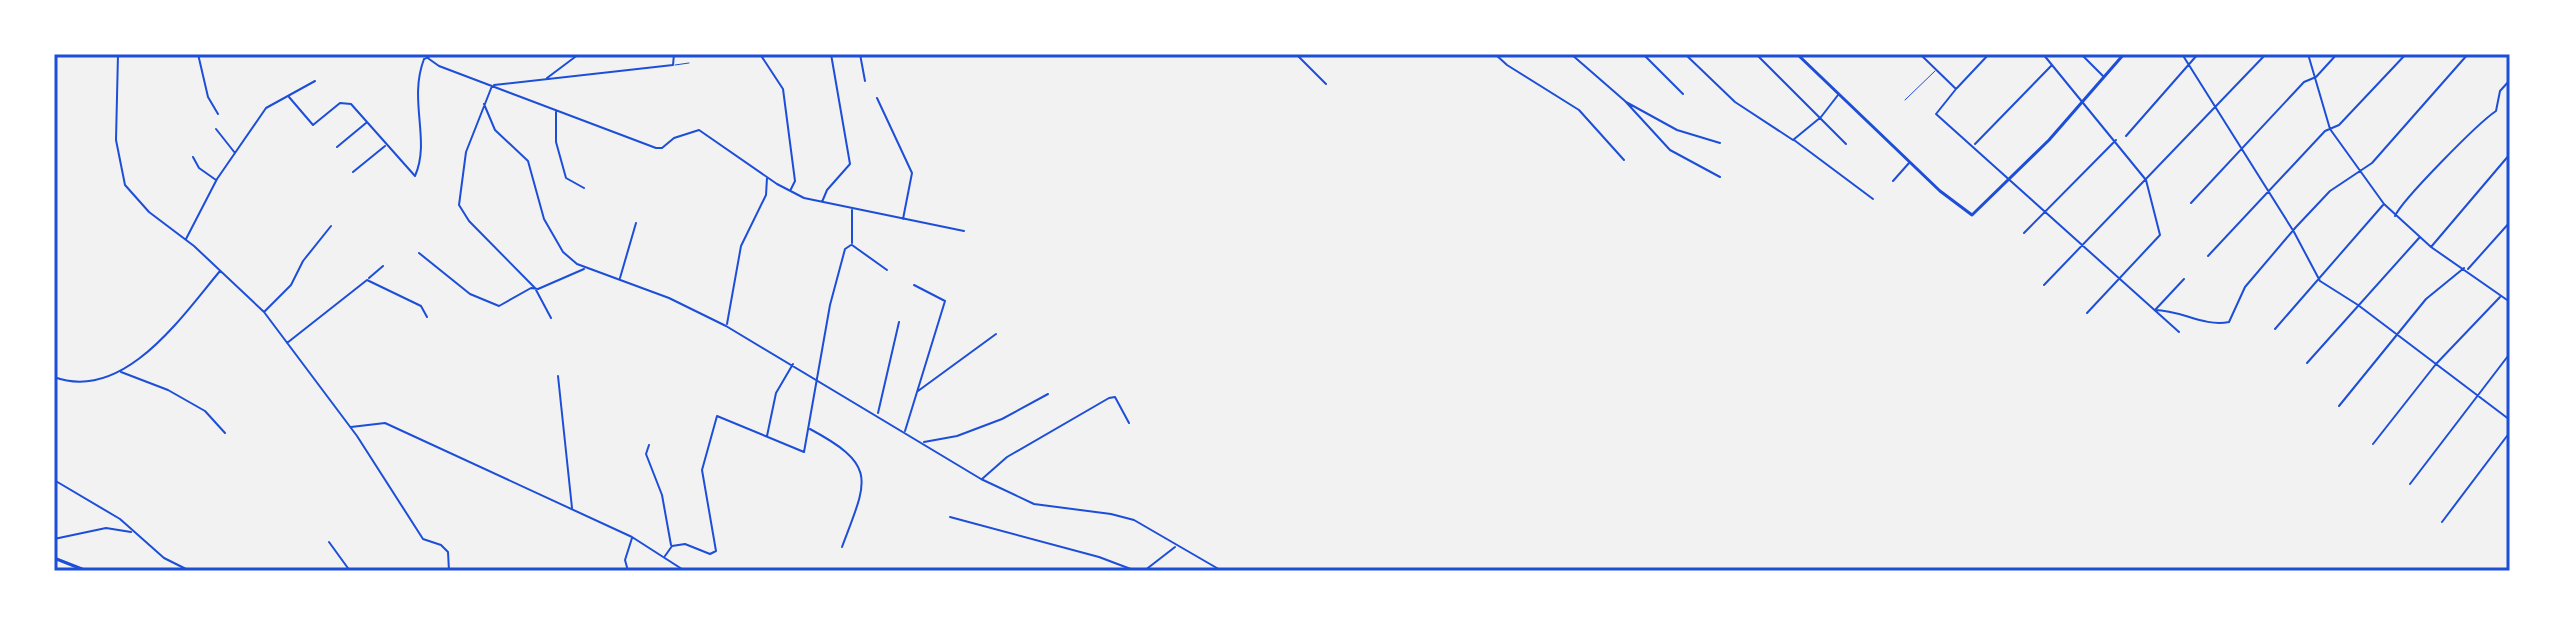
<svg xmlns="http://www.w3.org/2000/svg" width="2564" height="625" font-family="'IBM Plex Sans',sans-serif">
	<rect width="100%" height="100%" fill="#f2f2f2"/>
	<g fill="none" stroke-linecap="round" stroke-linejoin="round">
		<!-- service -->
		<path stroke="#1d4ed8" stroke-width="1" d="M1878 56 1881 54
			M675 65 689 63
			M1905 100 1935 71"/>
		<!-- minor -->
		<path stroke="#1d4ed8" stroke-width="2" d="M118 54 116 140 125 185 149 212 194 246 264 312 357 436 423 539 441 545 448 552 449 571
			M198 54 208 97 218 114
			M422 54 439 66 656 148H662L674 138 699 130 777 184 804 198 964 231
			M760 54 783 89 795 181 790 191
			M860 54 865 81
			M1296 54 1326 84
			M1495 54 1507 65 1579 110 1624 160
			M1571 54 1625 101 1670 150 1720 177
			M1643 54 1683 94
			M1685 54 1735 102 1793 140 1821 117 1838 95
			M1756 54 1846 144
			M1920 54 1956 89 1936 114 2179 332
			M2043 54 2146 180 2160 235 2087 313
			M2081 54 2103 76
			M2182 54 2294 232 2320 281 2358 305 2510 420
			M2308 54 2330 129 2384 204 2431 247 2510 302
			M547 78 579 54
			M494 85 673 65 674 54
			M492 86 466 152 459 205 469 221 535 288 551 318
			M1957 88 1989 54
			M289 97 313 125 340 103 351 104 415 176C431 140 408 101 424 59L434 54
			M877 98 912 173 903 219
			M1626 102 1677 130 1720 143
			M484 104 495 130 528 161 544 219 563 252 577 264 669 298 726 326 981 479 1034 504 1111 514 1134 520 1222 571
			M556 112V142L566 178 584 188
			M216 129 235 153
			M2126 136 2198 54
			M1794 140 1873 199
			M1975 144 2052 65
			M337 147 366 123
			M193 157 199 168 216 180
			M353 172 385 146
			M1893 181 1909 163
			M822 202 827 190 850 164 831 54
			M2191 203 2304 82 2316 77 2337 54
			M2395 216C2402 200 2478 123 2496 111L2500 91 2510 80
			M2024 233 2116 140
			M186 239 217 179 266 108 315 81
			M852 243V210
			M852 245 887 270
			M2431 247 2510 154
			M419 253 470 294 499 306 531 288 538 289 584 269
			M2208 256 2325 131 2339 125 2406 54
			M2468 269 2510 222
			M369 278 383 266
			M620 278 636 223
			M2184 279 2155 310C2181 310 2203 327 2229 322L2245 287 2296 227 2330 191 2372 163 2468 54
			M2044 285 2266 54
			M264 312 291 285 303 261 331 226
			M727 324 741 246 766 195 767 178
			M2275 329 2383 205
			M287 343 367 280 421 306 427 317
			M2307 363 2419 238
			M121 372 168 390 205 411 225 433
			M558 376 572 508
			M54 377C124 403 182 316 220 271
			M918 391 996 334
			M2339 406 2426 299 2464 268
			M878 413 899 322
			M351 427 385 423 632 537 685 571
			M810 429C879 466 867 480 842 547
			M905 431 945 301 914 285
			M767 436 776 393 793 364
			M924 442 957 436 1002 419 1048 394
			M2373 444 2436 364 2500 297
			M649 445 646 454 662 495 671 545
			M982 479 1007 457 1109 398 1115 397 1129 423
			M54 480 120 519 164 558 190 571
			M2410 484 2508 356
			M950 517 1099 557 1136 571
			M2442 522 2510 432
			M54 539 106 528 131 532
			M329 542 350 571
			M665 556 672 546 685 544 710 554 716 551 702 470 717 416 804 452 830 305 845 249 851 245
			M628 571 625 560 632 538
			M1144 571 1175 547"/>
		<!-- tertiary -->
		<path stroke="#1d4ed8" stroke-width="3" d="M1797 54 1940 191 1972 215 2049 140 2124 54"/>
		<!-- secondary -->
		<path stroke="#1d4ed8" stroke-width="3" d="M54 558 87 571"/>
	</g>
	<!-- border -->
	<rect width="2564" height="625" fill="none" stroke="#ffffff" stroke-width="112"/>
	<rect x="56" y="56" width="2452" height="513" fill="none" stroke="#1d4ed8" stroke-width="3"/>
</svg>
